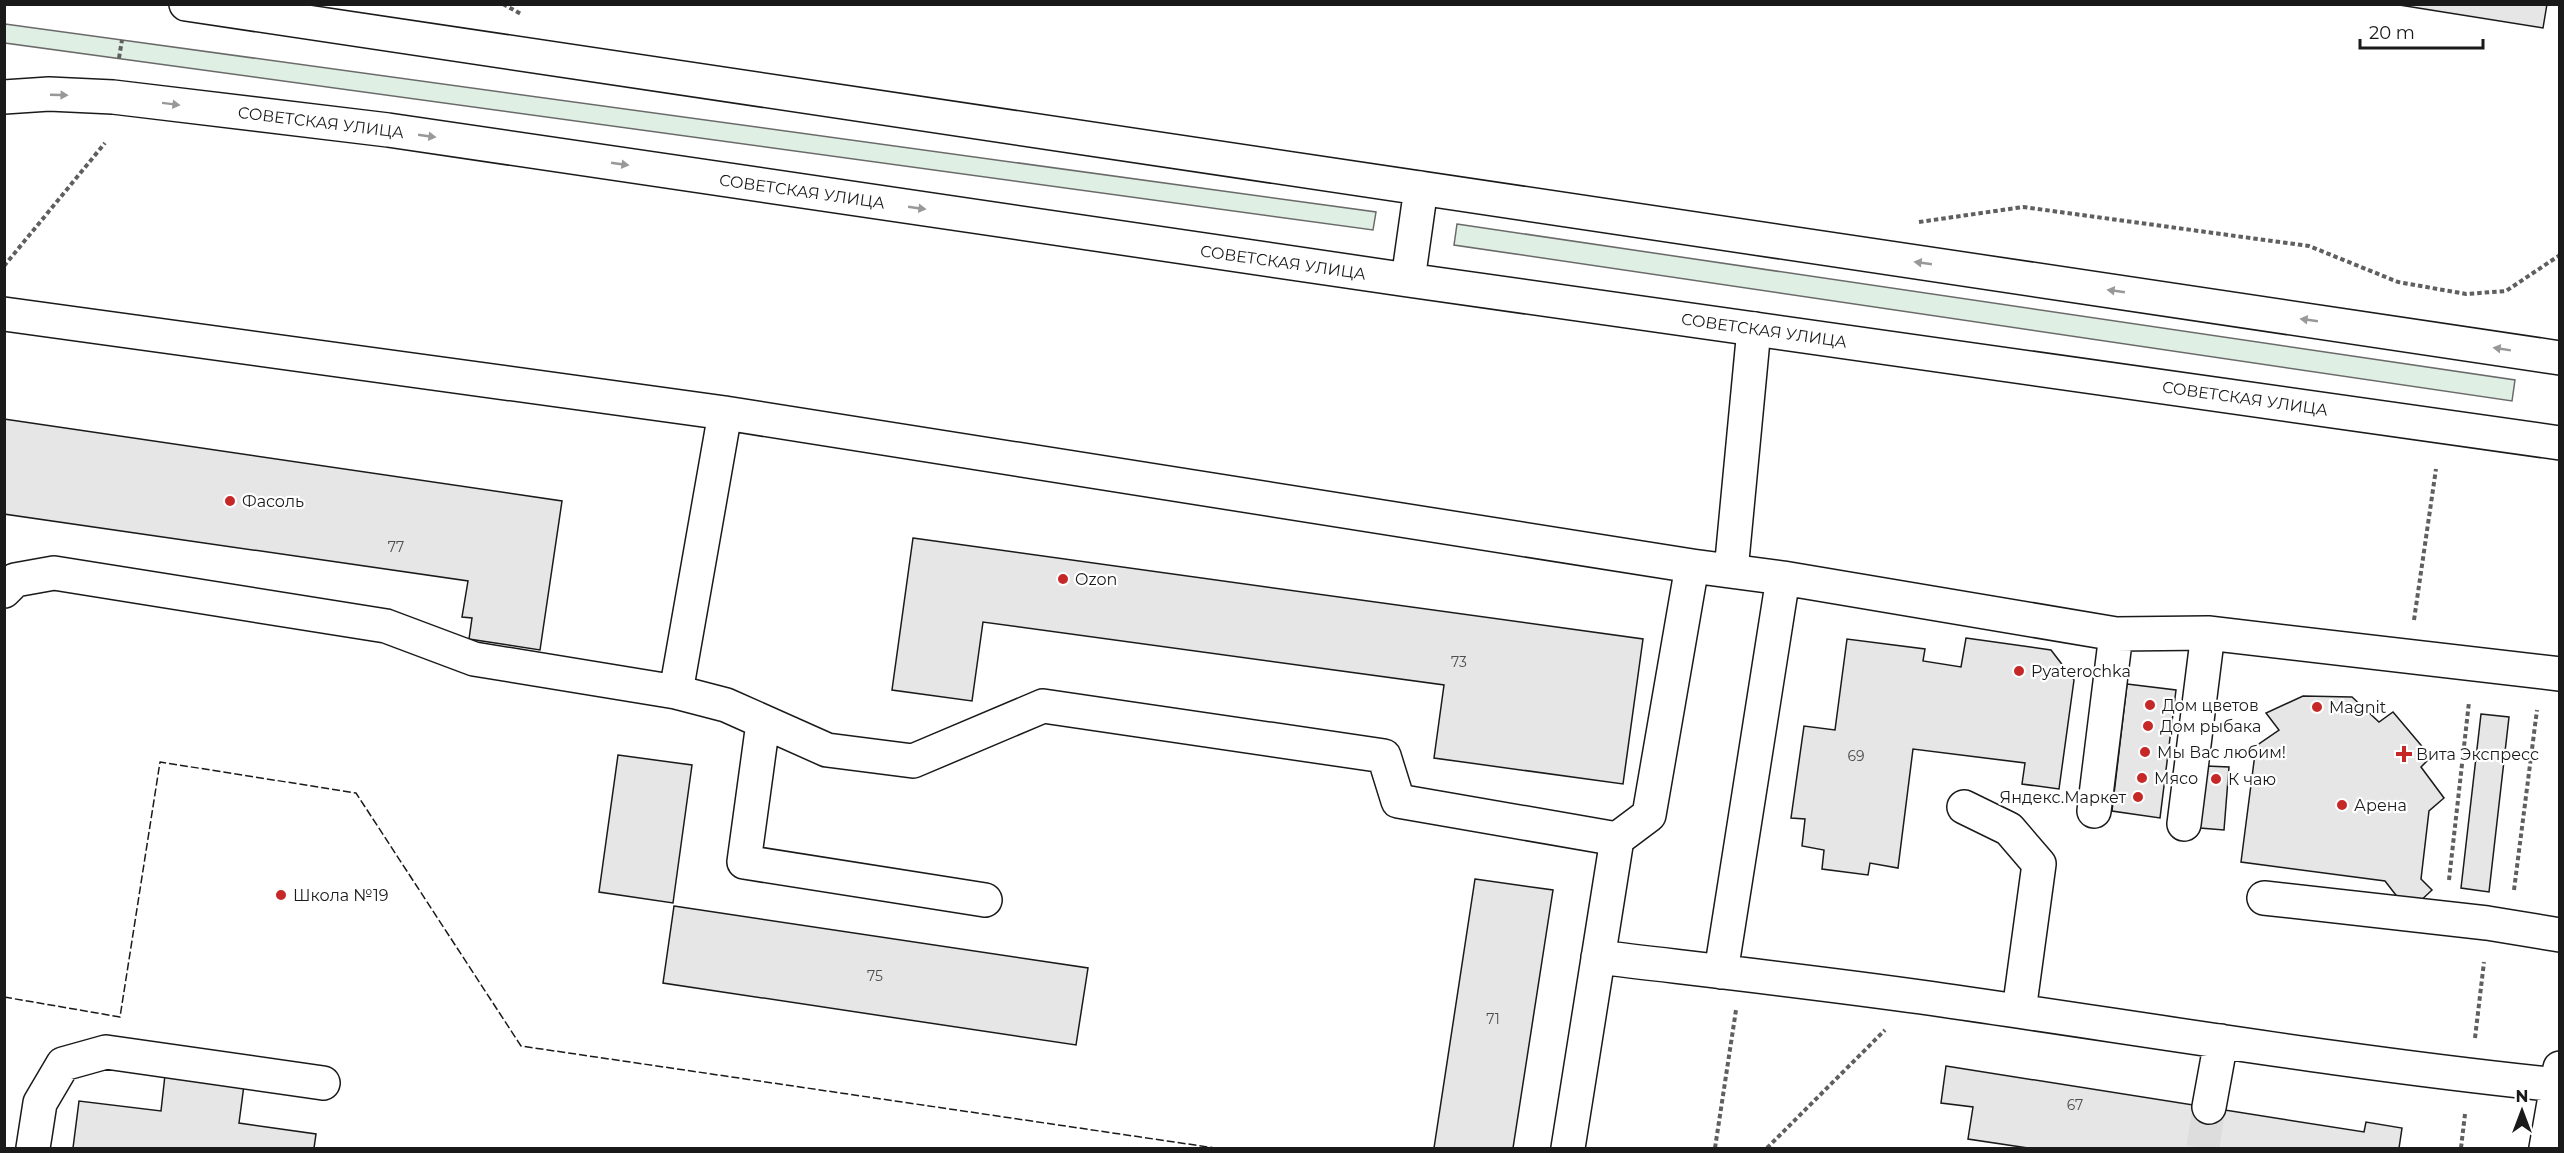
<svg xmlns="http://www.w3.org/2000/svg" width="2564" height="1153" font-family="Montserrat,sans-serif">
	<rect width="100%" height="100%" fill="#fff"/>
	<!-- green -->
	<path fill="#e0efe3" stroke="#6a6a6a" stroke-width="1.5" d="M5 24 122 40 1376 212 1373 230 5 43Z
		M1457 224 2515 380 2512 401 1454 245Z"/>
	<!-- building -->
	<path fill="#e6e6e6" stroke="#1a1a1a" stroke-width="1.5" d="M2393 4H2547L2543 28Z
		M4 419 562 501 540 650 469 639 472 618 462 617 468 581 4 514Z
		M913 538 1643 639 1623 784 1434 758 1444 685 983 622 972 701 892 690Z
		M1966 638 2051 650 2074 680 2059 789 2022 784 2025 763 1913 749 1898 868 1870 863 1868 875 1822 869 1824 850 1802 846 1805 819 1791 818 1804 726 1835 730 1847 639 1925 649 1923 661 1961 667Z
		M2127 684 2176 690 2160 818 2112 811Z
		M2303 696 2352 697 2379 722 2393 712 2431 757 2421 767 2444 798 2429 811 2421 879 2432 890 2416 905 2399 899 2385 881 2241 862 2256 746 2279 730 2266 713Z
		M2481 714 2509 717 2489 892 2461 888Z
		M618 755 692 765 673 903 599 892Z
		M2206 766 2229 767 2224 830 2200 828Z
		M1475 879 1553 890 1513 1148H1434Z
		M674 906 1088 968 1076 1045 663 983Z
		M1946 1066 2364 1132 2366 1122 2402 1128 2399 1148H2028L1968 1139 1973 1107 1941 1103Z
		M165 1075 244 1085 239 1123 316 1134 314 1148H73L79 1101 161 1111Z"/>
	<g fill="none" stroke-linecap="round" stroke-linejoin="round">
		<!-- minor-tunnel -->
		<path stroke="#ddd" stroke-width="33" stroke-dasharray="33 16" stroke-linecap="butt" d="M2203 1148 2209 1107"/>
		<defs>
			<path id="minor" d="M4 314 725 413 1692 566 1783 578 2116 634 2208 633 2560 674
				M1731 571 1754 329
				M4 591 15 580 54 573 386 626 474 659 676 692 726 705 827 750 913 761 1043 706 1384 756 1398 801 1617 839
				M676 692 725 413
				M763 723 744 862 985 900
				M1964 807 2009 829 2039 864 2019 1011
				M2094 811 2116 634
				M2184 824 2208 633
				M2264 898 2487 923 2560 935
				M1598 957C1706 970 1814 982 1921 997 2133 1027 2344 1063 2557 1085
				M1721 972 1783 578
				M2209 1107 2221 1041
				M33 1148 40 1103 63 1064 106 1052 323 1083
				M1568 1148 1617 839 1649 815 1692 566
				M2546 1148 2560 1068"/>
			<path id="major" d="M186 4 2560 358
				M4 97 49 94 113 97 388 130 1408 280 2560 443
				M1408 280 1421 188"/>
		</defs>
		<!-- minor casing -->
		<use href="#minor" stroke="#1a1a1a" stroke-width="36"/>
		<!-- major casing -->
		<use href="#major" stroke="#1a1a1a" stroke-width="36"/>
		<!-- path -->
		<path stroke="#5f5f5f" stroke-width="4" stroke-dasharray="4.5 3" stroke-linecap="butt" d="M503 4 521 14
			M119 58 122 40
			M1919 222 2023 207 2309 246 2398 282 2466 294 2506 291 2560 255
			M4 266 105 143
			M2414 620 2436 469
			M2449 880 2469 702
			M2514 890 2537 710
			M2475 1038 2484 962
			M1715 1148 1736 1010
			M1767 1148 1885 1030
			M2461 1148 2465 1114"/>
		<!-- minor -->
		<use href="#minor" stroke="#fff" stroke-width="33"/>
		<!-- major -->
		<use href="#major" stroke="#fff" stroke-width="33"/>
		<!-- fence -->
		<path stroke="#1a1a1a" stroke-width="1.5" stroke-dasharray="8 3" stroke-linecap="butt" d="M4 997 120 1017 160 762 356 793 521 1046 1215 1148"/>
	</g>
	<!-- one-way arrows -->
	<defs><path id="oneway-solid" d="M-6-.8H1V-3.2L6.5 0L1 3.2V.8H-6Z" transform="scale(1.5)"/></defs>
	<g fill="#989898">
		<use href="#oneway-solid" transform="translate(59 95) rotate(2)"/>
		<use href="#oneway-solid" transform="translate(171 104) rotate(7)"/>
		<use href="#oneway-solid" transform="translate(427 136) rotate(8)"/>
		<use href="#oneway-solid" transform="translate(620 164) rotate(8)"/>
		<use href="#oneway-solid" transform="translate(917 208) rotate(8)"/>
		<use href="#oneway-solid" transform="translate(1923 263) rotate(-172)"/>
		<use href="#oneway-solid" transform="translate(2116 291) rotate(-172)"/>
		<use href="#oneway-solid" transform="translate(2309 320) rotate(-172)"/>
		<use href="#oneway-solid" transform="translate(2502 349) rotate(-171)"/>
	</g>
	<!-- markers -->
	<g fill="#c62828" stroke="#fff" stroke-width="2">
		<circle cx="230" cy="501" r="6"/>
		<circle cx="1063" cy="579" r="6"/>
		<circle cx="2019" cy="671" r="6"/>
		<circle cx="2150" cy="705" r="6"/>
		<circle cx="2317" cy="707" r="6"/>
		<circle cx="2148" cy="726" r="6"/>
		<circle cx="2145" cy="752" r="6"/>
		<path d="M2401 745h6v6h6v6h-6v6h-6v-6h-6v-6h6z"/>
		<circle cx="2142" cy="778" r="6"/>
		<circle cx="2216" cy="779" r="6"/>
		<circle cx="2138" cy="797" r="6"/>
		<circle cx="2342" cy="805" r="6"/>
		<circle cx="281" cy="895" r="6"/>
	</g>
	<g text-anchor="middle" stroke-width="4.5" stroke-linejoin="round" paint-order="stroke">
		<!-- number labels -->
		<g font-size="14" fill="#4d4d4d">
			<text x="396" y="552">77</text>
			<text x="1459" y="667">73</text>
			<text x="1856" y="761">69</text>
			<text x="875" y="981">75</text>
			<text x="1493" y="1024">71</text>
			<text x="2075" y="1110">67</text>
		</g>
		<!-- street labels -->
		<g font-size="16" fill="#1a1a1a" stroke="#fff">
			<text transform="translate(321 122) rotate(7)" y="6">СОВЕТСКАЯ УЛИЦА</text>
			<text transform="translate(802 191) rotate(8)" y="6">СОВЕТСКАЯ УЛИЦА</text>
			<text transform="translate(1283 262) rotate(8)" y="6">СОВЕТСКАЯ УЛИЦА</text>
			<text transform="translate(1764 330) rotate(8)" y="6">СОВЕТСКАЯ УЛИЦА</text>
			<text transform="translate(2245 398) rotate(8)" y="6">СОВЕТСКАЯ УЛИЦА</text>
		</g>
		<!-- poi labels -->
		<g font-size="16" fill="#1a1a1a" stroke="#fff" text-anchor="start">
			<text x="242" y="507">Фасоль</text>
			<text x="1075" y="585">Ozon</text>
			<text x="2031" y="677">Pyaterochka</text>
			<text x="2162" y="711">Дом цветов</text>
			<text x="2329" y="713">Magnit</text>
			<text x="2160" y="732">Дом рыбака</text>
			<text x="2157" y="758">Мы Вас любим!</text>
			<text x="2416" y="760">Вита Экспресс</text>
			<text x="2154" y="784">Мясо</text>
			<text x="2228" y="785">К чаю</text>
			<text x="2126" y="803" text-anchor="end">Яндекс.Маркет</text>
			<text x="2354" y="811">Арена</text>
			<text x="293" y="901">Школа №19</text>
		</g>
	</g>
	<!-- border -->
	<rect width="2564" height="1153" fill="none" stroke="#1a1a1a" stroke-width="12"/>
	<!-- north arrow -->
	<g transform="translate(2522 1111)" stroke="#ffffff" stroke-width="4.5" paint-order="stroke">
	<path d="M0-4.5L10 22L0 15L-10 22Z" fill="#1a1a1a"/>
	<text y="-9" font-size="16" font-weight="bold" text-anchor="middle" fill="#1a1a1a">N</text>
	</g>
	<!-- scale -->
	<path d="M2360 39v9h123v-9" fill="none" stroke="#1a1a1a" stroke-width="3"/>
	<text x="2369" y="39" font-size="18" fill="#1a1a1a" stroke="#ffffff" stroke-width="4.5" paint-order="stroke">20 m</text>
</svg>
